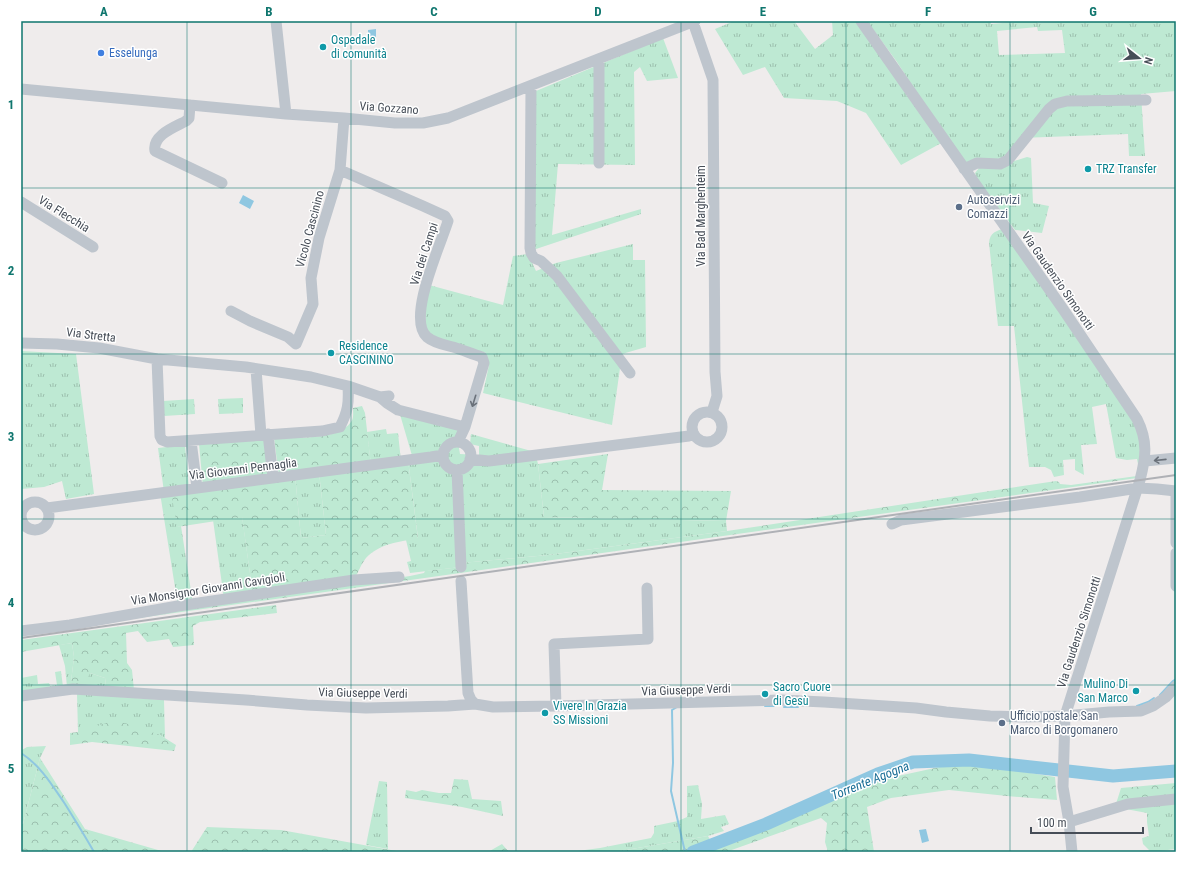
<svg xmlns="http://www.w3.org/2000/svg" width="1197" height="873" font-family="'Roboto Condensed',sans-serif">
	<defs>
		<pattern id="grass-tufts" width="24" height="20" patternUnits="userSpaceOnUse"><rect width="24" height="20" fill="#bee9d3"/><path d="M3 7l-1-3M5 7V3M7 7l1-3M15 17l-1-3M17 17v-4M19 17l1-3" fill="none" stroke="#9cbfae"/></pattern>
		<pattern id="forest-crowns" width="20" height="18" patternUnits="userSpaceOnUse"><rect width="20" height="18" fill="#bee9d3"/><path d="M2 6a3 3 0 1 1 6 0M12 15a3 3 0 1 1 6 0" fill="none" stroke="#9cbfae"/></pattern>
	</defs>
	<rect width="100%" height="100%" fill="#efecec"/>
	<!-- grass -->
	<path fill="url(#grass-tufts)" fill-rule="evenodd" d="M734 21H794L815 49 833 35 832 21H861L945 141 901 165 866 113 837 101 784 98 765 67 743 75 715 29Z
		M867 21H991V24L1014 22 1015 21H1037V23L1081 21H1176V91L1141 94 1145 156H1129L1128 134 1020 138 1004 158 963 164 897 62ZM1037 27 1038 31 1062 30 1065 53 999 55 997 31Z
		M663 38 678 78 647 81 640 67 634 72 635 165 558 164 552 235 641 209V214L533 250 536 91Z
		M1027 157 1031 158 1033 203 1049 206 1042 233 1015 230 977 179 975 173 979 168 1011 162Z
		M1006 228 1141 428 1139 469 1137 459 1127 460 1116 458 1106 404 1092 407 1097 444 1081 445 1084 475 1075 470V459L1063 460 1064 475 1054 477 1051 470 1045 467H1029L1014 326H998L989 243C990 232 996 231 1006 228Z
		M633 244V260H645L646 347 622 354 612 425 483 393 489 365 486 353 435 337 426 331 425 303 429 285 503 305 513 256 528 254 536 271 556 263Z
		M21 351 76 354 94 494 66 499 62 481 44 487 21 489Z
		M243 398V413L219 414 218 399Z
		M194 399 195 414 164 416 163 401Z
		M399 411 465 427 458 442 460 454 479 455V446L470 444 471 434 535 452 538 464 544 517 726 521 727 531 548 555 462 563 461 567 410 573 407 562 411 561 406 540 418 538 408 460 413 459Z
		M386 429 387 434 398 433 401 461 371 465 367 432Z
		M185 445 189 489 177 527 181 526 193 604 178 606 160 493 164 492 158 448Z
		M319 472 326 535 301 538 295 475Z
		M242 516 253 595 224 599 213 520Z
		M72 643 74 657 71 682 90 673 105 678 106 686 67 687 65 666 59 645Z
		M61 671 63 687 21 692V678L37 675 38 684 49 683 50 686 57 685 55 672Z
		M77 694 164 700 165 738 160 735 78 732Z
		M46 746 40 758 23 824 21 812V747L22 750 27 747Z
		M379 781 387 782 388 849 366 845Z
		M698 785 702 804 701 819 725 815 729 824 721 827 724 831 708 836 614 852H570L600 848 651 838 654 833V826L678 821 687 817V786Z
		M1176 803V849L1151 852 1143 844 1142 838 1149 836 1147 822V804Z"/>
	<!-- forest -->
	<path fill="url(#forest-crowns)" fill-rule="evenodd" d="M362 406 365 413 371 465 408 460 418 539C400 541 379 544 366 558 361 564 358 573 354 580L253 595 242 517 177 527 171 491 203 487 199 444 263 437 279 477 274 438C295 437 338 441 351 422 354 418 353 413 353 408ZM319 472 326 535 301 538 295 475Z
		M608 454 602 490 731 491 726 521 544 517 538 464Z
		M1137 476V478L132 619 133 617 410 576 424 573 425 571 461 567V563L548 555 727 531 1056 481 1059 482 1060 484 1071 485Z
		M276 605 277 613 200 622 193 626 194 645 173 647 169 639 147 642 138 631 126 633 127 663 132 670 134 690 106 686 105 678 90 673 85 684 71 682 74 657 72 643 21 652V640Z
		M116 720 160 735 176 745 174 751 92 742 70 745V733L78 732Z
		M40 758 85 829 165 852H21V824H23Z
		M981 765 1055 777 1057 800 1007 796 949 790 891 798 867 807 874 852H828L825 842 827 823 821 818 726 852H614L708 836 715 849 810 811 875 781 944 766Z
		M454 779 468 780 472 799 501 801 503 816 462 807 405 798 406 790 416 792 422 790 439 793H451Z
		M1176 783V803L1147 804V813L1115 807 1121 788Z
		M207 827 281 830 402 852H191Z
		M502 844 508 851 507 852H488Z"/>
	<!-- water -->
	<path fill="#8fc7e1" d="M376 29V41H368V30Z
		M243 195 254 201 250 209 239 203Z
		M926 829 929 841 922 843 919 830Z"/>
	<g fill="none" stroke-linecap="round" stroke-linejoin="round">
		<!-- stream -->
		<path stroke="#8fc7e1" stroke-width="2" d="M1160 695 1173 681 1176 679
			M765 706H774
			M1137 706 1148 702 1154 698
			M677 707 672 710 673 763 671 791 685 852
			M784 707H798
			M21 753C41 766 52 785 65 804 75 820 85 836 94 852"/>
		<!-- river -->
		<path stroke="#8fc7e1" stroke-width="13" d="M693 852 766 824 878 774 913 762 969 760 1113 776 1176 771"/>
		<!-- minor -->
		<path stroke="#bec5cd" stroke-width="11" d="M276 21 286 114
			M861 21 1063 309 1137 419C1148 441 1146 457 1140 480L1065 716 1063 787 1069 822 1072 852
			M693 22 713 80 715 372 717 396 712 412
			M531 86 530 248 531 253 534 258 541 261 557 276 630 373
			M21 89 286 114 344 118 395 123H423L448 118 695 21
			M190 105 189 118 186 121C175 127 152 135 155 151L222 183
			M599 163V59
			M964 169 977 163 1000 164 1008 160 1049 109 1055 104 1067 101 1146 100
			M340 170 423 206 445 216 448 221C441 244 406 319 427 337 434 343 445 345 453 347 463 350 472 354 482 357L484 363 465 427 458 442
			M21 202 93 247
			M231 311 250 321 288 337 296 344 313 304 311 278 319 238 340 170 344 118
			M21 343 57 344 99 348 157 359 246 367 311 377 348 386 380 397 389 396
			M157 359 160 436 162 440 167 442 322 431 340 427C348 411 349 403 348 386
			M256 369 261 435
			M380 397 387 403 398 410 465 427
			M692 427a15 15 0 1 1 30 0a15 15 0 1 1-30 0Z
			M268 434 273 478
			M191 441 197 488
			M443 456a14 14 0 1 1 28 0a14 14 0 1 1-28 0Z
			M470 459 489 461 689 436 694 434
			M1145 461 1176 458
			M457 470 461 567
			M1176 491V543
			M21 516a14 14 0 1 1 28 0a14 14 0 1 1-28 0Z
			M47 508 431 457 443 455
			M892 524 901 520 1080 497 1138 488 1157 489 1176 491
			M1176 553V586
			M461 581 468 693 471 700 475 704
			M21 631 70 625 178 606 354 580 399 577
			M21 696 73 689 246 700 307 705 366 708 448 706 475 704 493 707 556 706 781 700 824 702 916 708 946 712 990 716 1024 717 1065 716 1109 712 1141 711 1153 706 1166 697 1176 686
			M556 706 554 644 648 639 647 588
			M1069 822 1128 804 1176 799"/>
		<!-- rail -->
		<path stroke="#afb1b6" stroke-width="2" d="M21 638 1176 475"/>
	</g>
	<!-- one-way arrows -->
	<defs><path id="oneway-shaft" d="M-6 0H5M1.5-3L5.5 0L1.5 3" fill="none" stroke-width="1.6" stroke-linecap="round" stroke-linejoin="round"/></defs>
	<g stroke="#6a717a">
		<use href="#oneway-shaft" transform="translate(474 401) rotate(107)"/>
		<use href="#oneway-shaft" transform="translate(1160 460) rotate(174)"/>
	</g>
	<!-- grid -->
	<path fill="none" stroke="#0f766e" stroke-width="1" stroke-opacity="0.55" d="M187 21V852M351 21V852M516 21V852M681 21V852M846 21V852M1010 21V852M21 188H1176M21 354H1176M21 519H1176M21 685H1176"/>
	<!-- markers -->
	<g fill="#0f9aa8" stroke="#fff" stroke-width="1.5">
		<circle cx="323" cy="47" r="4"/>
		<circle cx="1088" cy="169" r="4"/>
		<circle cx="331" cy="353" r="4"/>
		<circle cx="1136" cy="691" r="4"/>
		<circle cx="765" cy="694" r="4"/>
		<circle cx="545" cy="713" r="4"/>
	</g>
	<circle fill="#3f7fe0" stroke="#fff" stroke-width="1.5" cx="101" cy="53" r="4"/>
	<g fill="#5c6f8a" stroke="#fff" stroke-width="1.5">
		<circle cx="959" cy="207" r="4"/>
		<circle cx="1002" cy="723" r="4"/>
	</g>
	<g text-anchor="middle" stroke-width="3" stroke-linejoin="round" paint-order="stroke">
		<!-- culture labels -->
		<g font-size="12" fill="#0d838f" stroke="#fff" text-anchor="start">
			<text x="331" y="44">Ospedale<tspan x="331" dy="14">di comunità</tspan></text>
			<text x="1096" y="173">TRZ Transfer</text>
			<text x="339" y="350">Residence<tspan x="339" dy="14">CASCININO</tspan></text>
			<text x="1128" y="688" text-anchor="end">Mulino Di<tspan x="1128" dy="14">San Marco</tspan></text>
			<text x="773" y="691">Sacro Cuore<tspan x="773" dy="14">di Gesù</tspan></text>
			<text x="553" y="710">Vivere In Grazia<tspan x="553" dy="14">SS Missioni</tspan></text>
		</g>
		<!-- shop labels -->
		<g font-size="12" fill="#366cbe" stroke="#fff" text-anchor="start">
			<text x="109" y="57">Esselunga</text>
		</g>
		<!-- street labels -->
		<g font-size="12" fill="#464d57" stroke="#fff">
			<text transform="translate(389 108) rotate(4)" y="4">Via Gozzano</text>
			<text transform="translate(64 214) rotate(32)" y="4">Via Flecchia</text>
			<text transform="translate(701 216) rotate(-90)" y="4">Via Bad Marghenteim</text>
			<text transform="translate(310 229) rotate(-75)" y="4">Vicolo Cascinino</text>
			<text transform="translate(424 254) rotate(-72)" y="4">Via dei Campi</text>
			<text transform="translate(1058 281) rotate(55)" y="4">Via Gaudenzio Simonotti</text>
			<text transform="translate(91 335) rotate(7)" y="4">Via Stretta</text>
			<text transform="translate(243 469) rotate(-7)" y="4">Via Giovanni Pennaglia</text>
			<text transform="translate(208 589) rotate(-9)" y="4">Via Monsignor Giovanni Cavigioli</text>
			<text transform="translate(1079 632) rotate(-72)" y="4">Via Gaudenzio Simonotti</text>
			<text transform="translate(686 690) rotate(-2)" y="4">Via Giuseppe Verdi</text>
			<text transform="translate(363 693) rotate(1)" y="4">Via Giuseppe Verdi</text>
		</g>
		<!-- service labels -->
		<g font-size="12" fill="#4e5e75" stroke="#fff" text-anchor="start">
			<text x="967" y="204">Autoservizi<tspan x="967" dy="14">Comazzi</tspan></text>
			<text x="1010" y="720">Ufficio postale San<tspan x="1010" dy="14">Marco di Borgomanero</tspan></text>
		</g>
		<!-- water labels -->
		<g font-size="13" font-style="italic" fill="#1a6e96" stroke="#fff">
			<text transform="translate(870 780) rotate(-22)" y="5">Torrente Agogna</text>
		</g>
	</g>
	<!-- border -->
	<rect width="1197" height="873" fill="none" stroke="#ffffff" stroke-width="44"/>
	<!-- north arrow -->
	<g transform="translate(1139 58) rotate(107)" stroke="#ffffff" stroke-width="3" paint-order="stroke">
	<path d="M0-3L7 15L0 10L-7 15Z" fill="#464d57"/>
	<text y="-6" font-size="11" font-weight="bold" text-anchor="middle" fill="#464d57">N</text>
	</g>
	<!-- scale -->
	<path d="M1031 827v6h112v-6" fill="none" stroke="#464d57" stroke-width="2"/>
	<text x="1037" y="827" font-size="12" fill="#464d57" stroke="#ffffff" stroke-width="3" paint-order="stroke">100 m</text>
	<rect x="22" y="22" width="1153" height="829" fill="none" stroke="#0f766e" stroke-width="1.5"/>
	<g font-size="13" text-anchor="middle" font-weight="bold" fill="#0f766e">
		<text x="104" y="16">A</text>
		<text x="269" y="16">B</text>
		<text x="434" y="16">C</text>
		<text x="598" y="16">D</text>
		<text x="763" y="16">E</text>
		<text x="928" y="16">F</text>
		<text x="1093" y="16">G</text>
		<text x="11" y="109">1</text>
		<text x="11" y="275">2</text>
		<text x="11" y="441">3</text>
		<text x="11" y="607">4</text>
		<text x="11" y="773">5</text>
	</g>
</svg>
